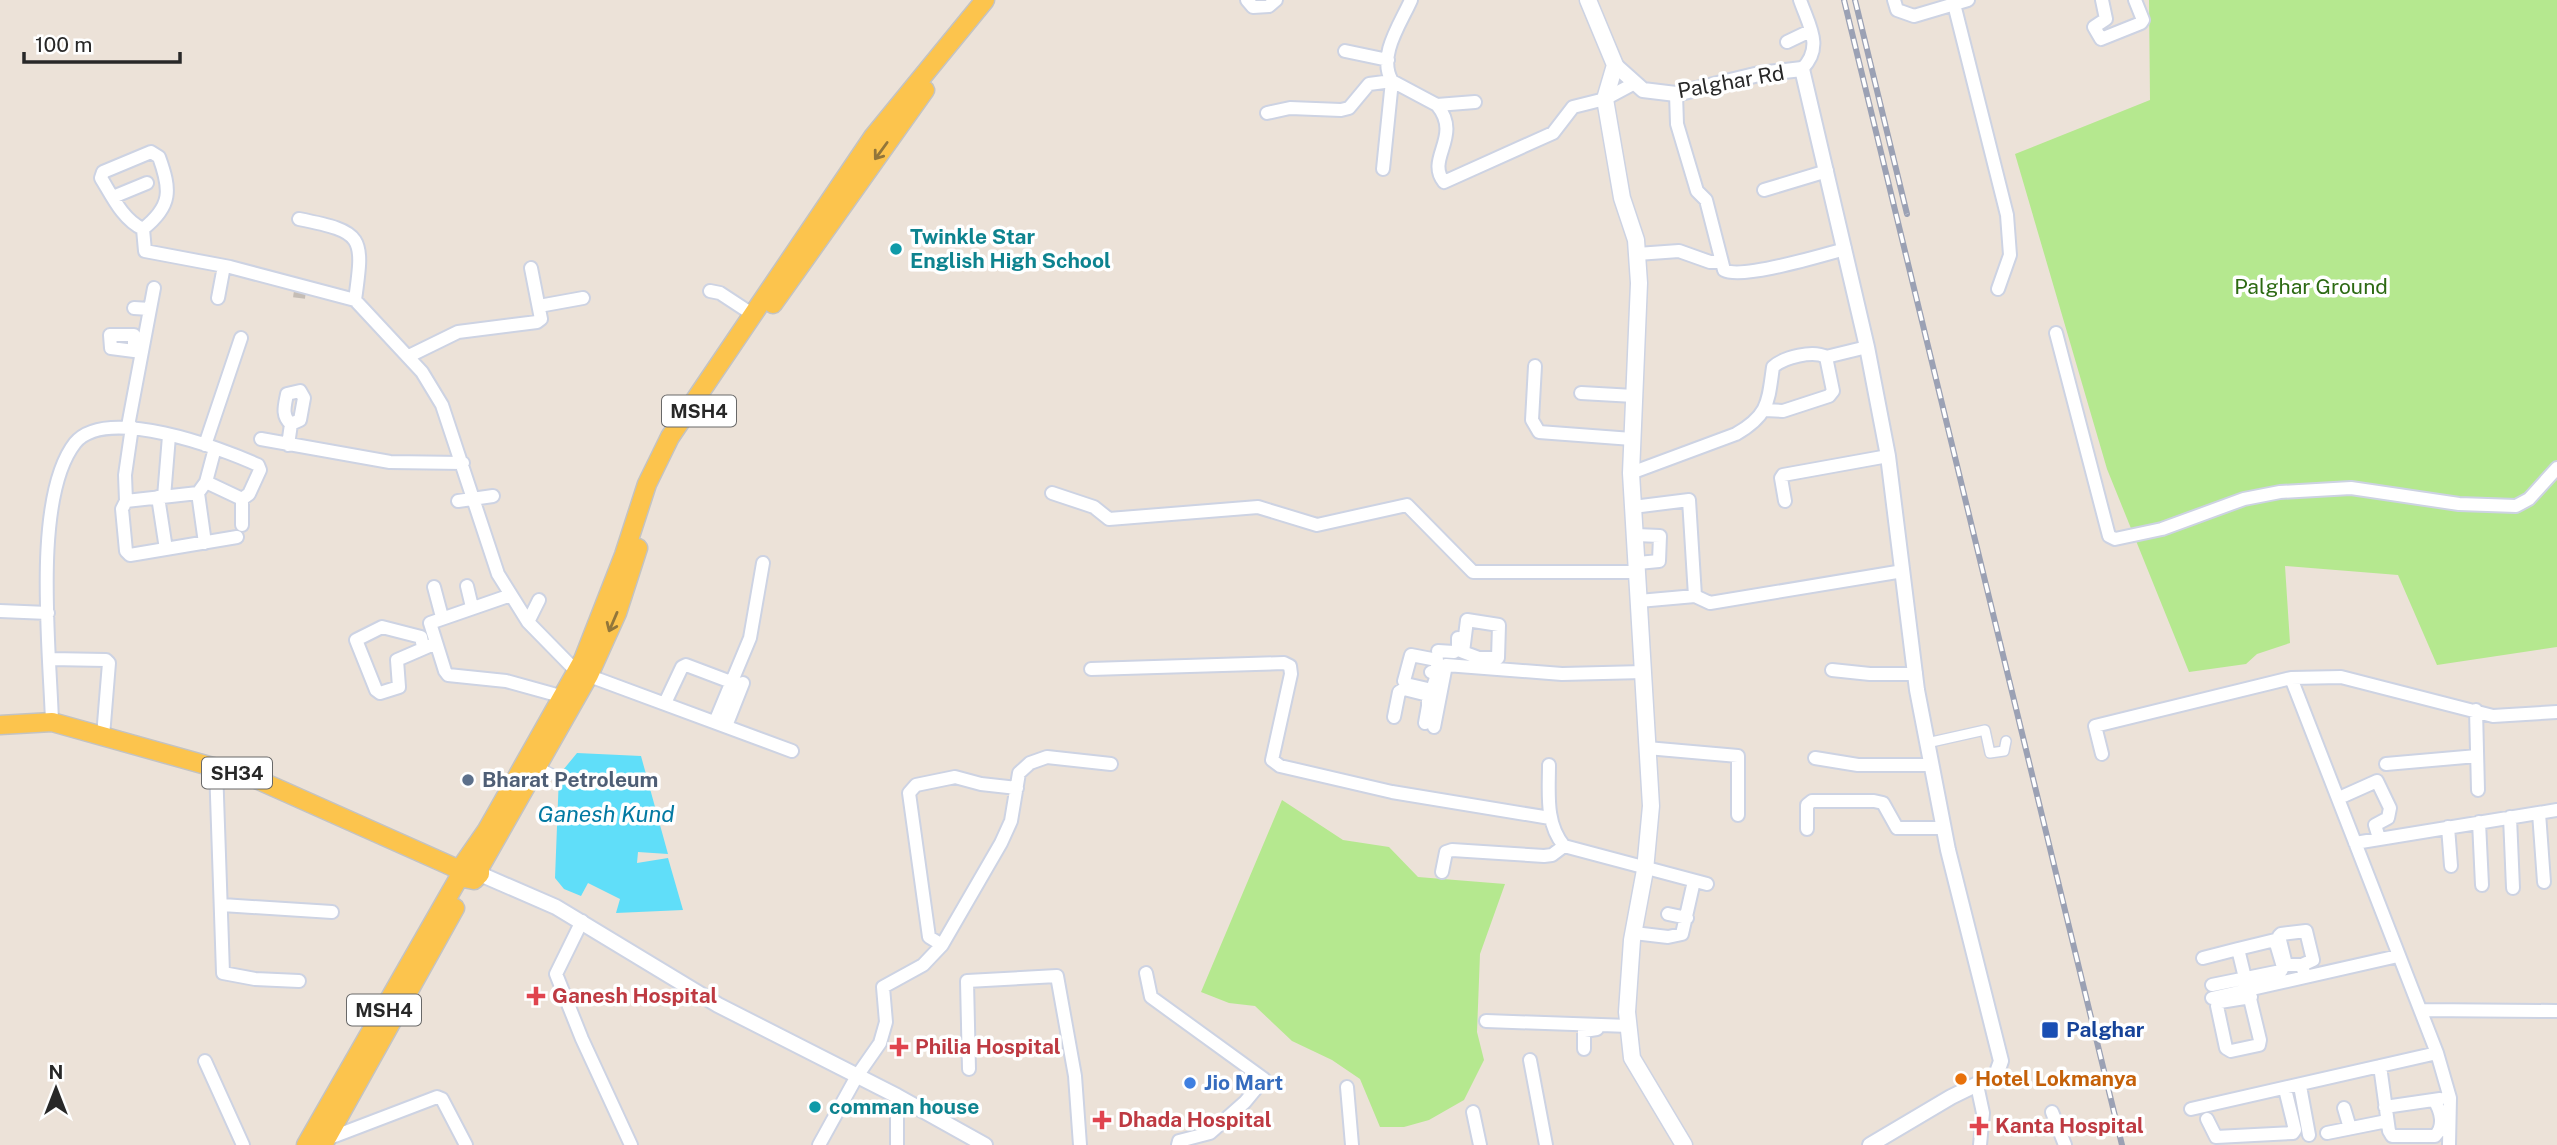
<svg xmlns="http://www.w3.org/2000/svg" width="2557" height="1145" font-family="'Public Sans',sans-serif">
	<rect width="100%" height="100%" fill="#ece2d8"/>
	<!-- green -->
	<path fill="#b5e88f" d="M2149 0H2557V647L2437 665 2398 575 2285 566 2290 643 2257 654 2246 664 2189 672 2107 469 2015 154 2150 100Z
		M1282 800 1343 840 1389 847 1418 877 1505 884 1480 954 1477 1032 1484 1060 1464 1100 1429 1120 1404 1127H1380L1360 1079 1332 1060 1292 1041 1255 1006 1229 1003 1201 992Z"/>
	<!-- water -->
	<path fill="#60def9" d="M577 753 641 756 668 854 638 852 637 863 668 858 683 910 616 913 620 899 588 883 581 896 564 889 555 878 559 775Z"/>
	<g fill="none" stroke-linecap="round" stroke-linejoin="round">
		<!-- minor-tunnel -->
		<path stroke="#c5bdb5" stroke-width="12" stroke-dasharray="12 6" stroke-linecap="butt" d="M299 298 300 291"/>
		<defs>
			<path id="pedestrian" d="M1927 743 1985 730 1990 753 2004 751 2006 741
				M539 767 554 775"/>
			<path id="minor" d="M1247 0 1253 7 1269 6 1276 0
				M1411 0C1401 23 1377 56 1392 81L1437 105C1463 137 1425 158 1444 182L1553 133 1573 107 1605 99 1633 84
				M1800 0C1809 26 1824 47 1802 69
				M1894 0 1897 10 1914 16 1968 0
				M2102 0 2106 19 2094 27 2101 39 2141 23 2143 20 2135 0
				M1954 4 2007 215 2010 255 1998 289
				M1787 42 1810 31
				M1345 51 1388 60
				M1676 94 1677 124 1697 191 1706 200 1724 270C1742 280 1822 255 1845 249
				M1437 105 1475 102
				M1267 113 1290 108 1341 110 1349 108 1369 84 1392 81 1383 169
				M1764 190 1827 171
				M113 197 147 183
				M299 219C364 232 364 236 355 300L422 372 442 405 498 574 528 622 576 671 792 751
				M143 229C123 220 112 196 101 178L103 172 151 152 159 157C171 190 172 206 143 229L145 251 230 267 355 300
				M1637 254 1679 251 1710 262H1722
				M710 291 720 293 752 314
				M218 298 224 266
				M539 306 583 298
				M134 308 150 309
				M2056 333 2109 536 2115 539 2162 529 2244 499 2280 492 2351 488 2459 504 2516 506 2529 499 2557 468
				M134 351 111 348 110 335H134V351L142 352
				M409 356 458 332 537 322 541 319 531 268
				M1826 357 1867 347
				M1535 366 1532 420 1539 432 1632 439
				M1581 393 1634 396
				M128 426 154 288
				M261 439 390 462 463 463
				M205 445 241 338
				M288 445 291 424C281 416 285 405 287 394L300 391 304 398 300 420 291 424
				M215 448 206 482 198 493 126 501 122 509 126 551 130 555 237 537
				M1631 473 1736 434C1769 415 1768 402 1773 367 1784 357 1813 350 1826 357L1833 391 1829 396 1783 411 1765 410
				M206 482 242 499
				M198 493 205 543
				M1052 493 1094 507 1109 519 1258 507 1317 525 1407 505 1473 572H1638
				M158 497 166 549
				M164 497 169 436
				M126 501 125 475 132 427
				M458 501 493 496
				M1785 501 1781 478 1783 475 1888 456
				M1633 507 1689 500 1695 596
				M1636 535 1660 536 1659 561 1638 563
				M467 586 472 607
				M434 587 442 617
				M511 595 430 623 445 671 448 675 506 681 564 697
				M1639 601 1695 596 1710 603 1903 571
				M0 611 48 613
				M528 622 539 600
				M423 647 421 637 382 627 356 640 376 690 380 693 399 687 397 660 434 644
				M1438 651 1454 652 1458 649V638
				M50 659 106 660 109 663 103 736
				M1478 667 1479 658H1498L1499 625 1467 620 1463 652 1479 658
				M1091 669 1284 663 1290 666 1291 674 1272 760 1280 766 1392 792 1550 818
				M1832 670 1870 674H1916
				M1431 672 1437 674V660L1411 655 1404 681 1406 684 1432 690 1437 675
				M2291 678 2341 677 2493 716 2557 712
				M665 703 682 667 686 665 731 682
				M2476 710 2478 790
				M1394 717 1399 692 1404 689 1428 695V706
				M52 722C50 652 32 498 75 443 106 405 221 448 258 465L260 470 249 494 242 499V525
				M715 722 750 638 763 563
				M1425 723 1428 706 1433 707
				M726 726 743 683
				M1434 727 1446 665 1562 674 1644 672
				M1647 748 1738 756V815
				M2102 754 2095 726 2291 678 2437 1053
				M1815 758 1858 765H1931
				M2386 764 2477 756
				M1549 765C1549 793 1545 823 1564 846L1707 884
				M216 767 223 973 255 979 299 981
				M2339 798 2377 781 2390 808 2388 818 2375 825 2379 838
				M2539 813 2544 882
				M2510 817 2513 888
				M2479 822 2482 885
				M2448 827 2451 866
				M1807 829V805L1812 801H1874L1883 803 1897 828H1944
				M2355 843 2557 810
				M1442 872 1446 852 1452 850 1544 856 1552 855 1564 846
				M222 905 332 912
				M1668 914 1687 918
				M582 921 556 974 582 1039 631 1145
				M1634 933 1668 937 1682 934 1694 881
				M942 945 929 937 909 793 916 785 955 777 981 784 1017 788
				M2203 958 2238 949 2260 1040 2259 1045 2231 1051 2226 1048 2217 1006 2220 1002 2251 997
				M2302 965H2286L2279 936 2281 934 2306 931 2313 960 2302 965 2305 977
				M1146 973 1151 997 1264 1079 1245 1102 1210 1133 1179 1141 1178 1145
				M2212 985 2281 971 2283 967 2275 940 2238 949
				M2212 998 2398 956
				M2421 1010 2557 1011
				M1486 1021 1629 1026
				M1584 1049V1031L1597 1029
				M1530 1060 1546 1145
				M205 1061 243 1145
				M2380 1066 2389 1131 2392 1136H2435C2445 1126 2441 1111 2434 1100
				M969 1069 967 981 1057 976 1075 1076 1080 1145
				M1977 1085 1983 1113 1980 1145
				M2300 1086 2309 1135
				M1347 1087 1352 1145
				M2385 1107 2440 1099
				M2344 1108 2350 1128
				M2191 1109 2437 1053 2450 1098 2449 1145
				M1473 1112 1480 1145
				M2052 1112 2065 1145
				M2207 1119 2216 1137 2293 1133 2295 1130 2285 1089
				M2327 1133 2387 1121
				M327 1139 437 1097 442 1099 466 1145
				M819 1145 857 1076 880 1043 886 1022 883 987 923 965 942 945 1001 843 1011 821 1019 773 1030 763 1047 757 1111 764
				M897 1145V1096"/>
			<path id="tertiary" d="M1615 65 1643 90 1676 94 1759 74 1802 69 1867 347 1888 456 1917 690 1948 850 2001 1061 1996 1075 1951 1097 1870 1145
				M480 874 556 907 718 1005 897 1096 985 1145"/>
			<path id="secondary" d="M1588 0 1615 65 1605 99 1622 198 1636 240 1639 283 1631 473 1651 806 1645 870 1632 940 1627 1012 1632 1058 1684 1145"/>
			<path id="primary" d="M773 304 925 90
				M0 725 52 722 256 779 460 870
				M468 861 480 867V874L474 880 464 878 462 866 487 830 583 660 624 555 647 484 670 437 873 137 985 0
				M480 867 589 675 617 613 638 548
				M306 1145 461 874
				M323 1145 455 908"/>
		</defs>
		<!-- pedestrian casing -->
		<use href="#pedestrian" stroke="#cdd3e3" stroke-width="12"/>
		<!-- minor casing -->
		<use href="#minor" stroke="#cdd3e3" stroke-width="16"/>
		<!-- tertiary casing -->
		<use href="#tertiary" stroke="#cdd3e3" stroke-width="18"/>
		<!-- secondary casing -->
		<use href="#secondary" stroke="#cdd3e3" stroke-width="19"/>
		<!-- primary casing -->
		<use href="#primary" stroke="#c3c3c3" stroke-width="21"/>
		<!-- pedestrian -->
		<use href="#pedestrian" stroke="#fff" stroke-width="9"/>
		<!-- minor -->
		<use href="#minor" stroke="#fff" stroke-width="12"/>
		<!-- tertiary -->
		<use href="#tertiary" stroke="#fff" stroke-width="14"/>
		<!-- secondary -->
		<use href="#secondary" stroke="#fff" stroke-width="16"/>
		<!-- primary -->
		<use href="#primary" stroke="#fcc44d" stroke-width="18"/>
		<defs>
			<path id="rail" d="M1844 0 2122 1145
				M1855 0 1907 214"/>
		</defs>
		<!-- rail casing -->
		<use href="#rail" stroke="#9ba1b4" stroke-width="6"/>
		<!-- rail -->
		<use href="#rail" stroke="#fff" stroke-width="3.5" stroke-dasharray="10" stroke-linecap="butt"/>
	</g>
	<!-- one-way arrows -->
	<defs><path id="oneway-shaft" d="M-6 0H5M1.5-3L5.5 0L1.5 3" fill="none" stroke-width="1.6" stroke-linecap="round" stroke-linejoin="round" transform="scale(1.75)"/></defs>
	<g stroke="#92763a">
		<use href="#oneway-shaft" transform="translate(881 151) rotate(126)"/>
		<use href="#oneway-shaft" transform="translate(613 622) rotate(113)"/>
	</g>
	<!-- markers -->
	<g fill="#0f9aa8" stroke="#fff" stroke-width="2.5">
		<circle cx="896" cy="249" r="7"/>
		<circle cx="815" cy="1107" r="7"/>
	</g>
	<circle fill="#5c6f8a" stroke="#fff" stroke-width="2.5" cx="468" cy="780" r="7"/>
	<g fill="#e0444e" stroke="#fff" stroke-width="2.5">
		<path d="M532.5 985.5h7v7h7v7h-7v7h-7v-7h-7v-7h7z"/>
		<path d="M895.5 1036.5h7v7h7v7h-7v7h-7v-7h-7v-7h7z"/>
		<path d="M1098.5 1109.5h7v7h7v7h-7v7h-7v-7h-7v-7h7z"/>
		<path d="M1975.5 1115.5h7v7h7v7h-7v7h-7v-7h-7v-7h7z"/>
	</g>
	<rect fill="#1a4fb4" stroke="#fff" stroke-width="2.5" x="2041" y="1021" width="18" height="18" rx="3.5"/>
	<circle fill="#e8710a" stroke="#fff" stroke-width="2.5" cx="1961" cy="1079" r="7"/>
	<circle fill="#3f7fe0" stroke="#fff" stroke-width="2.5" cx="1190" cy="1083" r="7"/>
	<g text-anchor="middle" stroke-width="7" stroke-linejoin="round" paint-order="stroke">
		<!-- shield labels -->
		<g fill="#fff" stroke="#686868" stroke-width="2">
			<rect x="662" y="395.5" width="74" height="31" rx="5"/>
			<rect x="202" y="757.5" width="70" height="31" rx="5"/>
			<rect x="347" y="994.5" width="74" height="31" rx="5"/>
		</g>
		<g font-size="19" font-weight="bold" fill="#282828">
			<text x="699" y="418">MSH4</text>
			<text x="237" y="780">SH34</text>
			<text x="384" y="1017">MSH4</text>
		</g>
		<!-- street labels -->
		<g font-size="21" fill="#282828" stroke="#fff">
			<text transform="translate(1731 82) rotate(-10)" y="7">Palghar Rd</text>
		</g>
		<!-- culture labels -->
		<g font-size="21" font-weight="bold" fill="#0d838f" stroke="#fff" text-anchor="start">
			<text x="910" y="244">Twinkle Star<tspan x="910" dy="24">English High School</tspan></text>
			<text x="829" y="1114">comman house</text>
		</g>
		<!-- park labels -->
		<g font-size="21" fill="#2d6a13" stroke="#fff">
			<text x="2311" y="294">Palghar Ground</text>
		</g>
		<!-- service labels -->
		<g font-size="21" font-weight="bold" fill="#4e5e75" stroke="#fff" text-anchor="start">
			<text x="482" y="787">Bharat Petroleum</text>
		</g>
		<!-- health labels -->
		<g font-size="21" font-weight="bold" fill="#be3a42" stroke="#fff" text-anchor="start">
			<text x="552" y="1003">Ganesh Hospital</text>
			<text x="915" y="1054">Philia Hospital</text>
			<text x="1118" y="1127">Dhada Hospital</text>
			<text x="1995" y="1133">Kanta Hospital</text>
		</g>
		<!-- transit labels -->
		<g font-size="21" font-weight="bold" fill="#164399" stroke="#fff" text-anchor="start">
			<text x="2066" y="1037">Palghar</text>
		</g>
		<!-- food labels -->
		<g font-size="21" font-weight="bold" fill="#c56008" stroke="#fff" text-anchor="start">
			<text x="1975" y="1086">Hotel Lokmanya</text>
		</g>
		<!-- shop labels -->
		<g font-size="21" font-weight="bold" fill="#366cbe" stroke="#fff" text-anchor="start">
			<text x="1204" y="1090">Jio Mart</text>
		</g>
		<!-- water labels -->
		<g font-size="23" font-style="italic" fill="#0279a2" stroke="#fff">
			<text x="606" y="822">Ganesh Kund</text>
		</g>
	</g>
	<!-- north arrow -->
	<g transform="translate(56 1089)" stroke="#ffffff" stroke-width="5" paint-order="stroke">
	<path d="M0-5L12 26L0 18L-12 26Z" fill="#282828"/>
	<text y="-10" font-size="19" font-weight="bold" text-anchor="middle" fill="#282828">N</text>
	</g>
	<!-- scale -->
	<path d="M24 52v10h156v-10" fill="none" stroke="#282828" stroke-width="3.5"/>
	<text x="35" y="52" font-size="21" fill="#282828" stroke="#ffffff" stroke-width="5" paint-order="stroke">100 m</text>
</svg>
